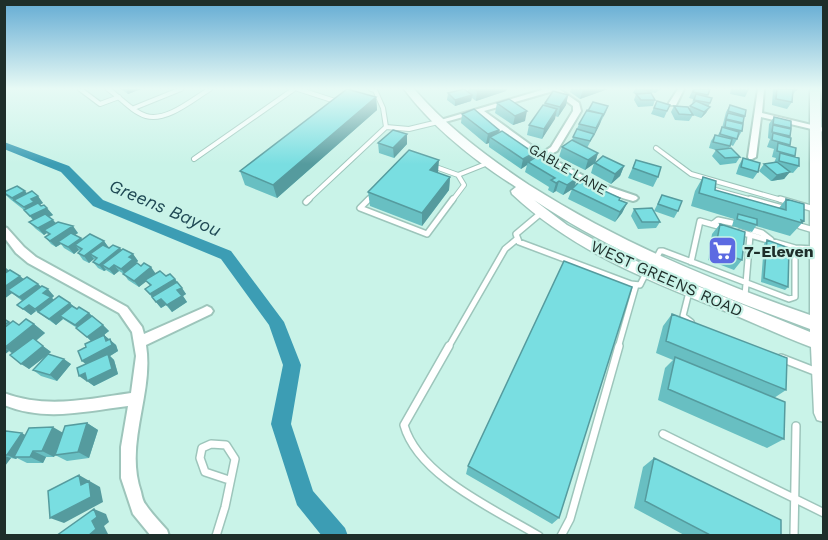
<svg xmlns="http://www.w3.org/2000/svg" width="828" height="540" font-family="'Work Sans',sans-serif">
	<rect width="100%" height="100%" fill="#c9f3e8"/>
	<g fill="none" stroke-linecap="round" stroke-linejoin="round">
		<!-- river -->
		<path fill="#3c9db4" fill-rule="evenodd" d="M4 142 69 166 103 200 231 251 284 322 301 365 291 424 313 491 345 528 348 536H322L297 505 271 424 283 365 269 325 221 259 93 206 61 172 4 149Z"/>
		<defs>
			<path id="service-far2" d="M80 89 100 104 119 97
				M108 89C120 97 132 112 146 116 167 122 193 99 210 89
				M298 89 338 102
				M134 108 181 89
				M386 127 409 129 438 122
				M656 148 691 174 785 201
				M194 159 294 89
				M433 166 458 175 488 163
				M708 188 756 201
				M307 201 386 127 383 108 375 90 371 89
				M367 201 374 194
				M452 201 464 185 458 175"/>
			<path id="service-far1" d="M369 199 360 208 427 234 453 199
				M750 199 786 209
				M780 199 814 209
				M306 202 309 199
				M541 213 516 234 519 242 631 284 640 285 646 273
				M799 221 800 226 817 231
				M713 224 718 220 732 223
				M752 230 762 233 771 240
				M740 232 795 248 815 249
				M656 259 660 251H663L789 299 795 297V248
				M691 262 700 221 725 228
				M689 292 683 316 691 322
				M745 296 750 235
				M448 348 505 249 517 239
				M618 348 636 285"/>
			<path id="service" d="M449 346 404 425C418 476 496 510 539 536
				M781 358 817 372
				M663 434 824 513
				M216 536 225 507 235 459 226 445 211 444 202 448 200 458 205 472 229 480
				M561 536 570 519 619 346
				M794 536 796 426"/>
			<path id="minor" d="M545 89H559L579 103 581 111 557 151 547 156 595 182 636 196 638 198 636 200 633 201C572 184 526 151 477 113L438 124 434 122ZM553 91 573 106V111L551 147 542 153 484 111Z
				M678 89H684L676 105H670L669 103Z
				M758 89H764L762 113 824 128V132L761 117 756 157 752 159H749L748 157Z
				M4 227 7 228 24 247 36 257 127 307 142 327 144 334 203 308 207 306 211 308 213 311 211 314 146 345C154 394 124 443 141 492 142 497 143 502 146 505 152 514 160 522 167 530L169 536H151L133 514 121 478V447L128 406C86 411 45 422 4 405V393C46 409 88 399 131 393L136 356 132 332 119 313 28 263 16 253 4 237Z"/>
			<path id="secondary" d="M404 89H414C447 127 487 157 529 185 619 242 710 280 810 315V89H820L824 208V422L817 420 814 413 811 347C782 336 754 323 725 311 649 281 573 251 512 194L511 191 516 187C474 160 434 129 404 89ZM534 200C619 257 715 294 810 329V332L624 256 567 225Z"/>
		</defs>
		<!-- service-far2 casing -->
		<use href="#service-far2" stroke="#9dc5bb" stroke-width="6"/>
		<!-- service-far1 casing -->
		<use href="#service-far1" stroke="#9dc5bb" stroke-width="8"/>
		<!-- service casing -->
		<use href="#service" stroke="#9dc5bb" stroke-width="10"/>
		<!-- minor casing -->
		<use href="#minor" stroke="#9dc5bb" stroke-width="4"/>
		<!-- secondary casing -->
		<use href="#secondary" stroke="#9dc5bb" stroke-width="3"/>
		<!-- service-far2 -->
		<use href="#service-far2" stroke="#fff" stroke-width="4"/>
		<!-- service-far1 -->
		<use href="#service-far1" stroke="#fff" stroke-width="5"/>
		<!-- service -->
		<use href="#service" stroke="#fff" stroke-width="7"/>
		<!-- minor -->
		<use href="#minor" fill="#fff" fill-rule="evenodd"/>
		<!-- secondary -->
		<use href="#secondary" fill="#fff" fill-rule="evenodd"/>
	</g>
	<!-- wall -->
	<path fill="#68bfc2" d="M121 89H141L128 94Z
		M468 89H507L506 91 476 101 472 98 471 101 455 106 447 100 448 93 468 92Z
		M571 89H608L580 99 570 92Z
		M635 89H661L655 93 653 92 651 94 655 100 653 106 638 107 634 100 636 94 633 93Z
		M693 89H710L707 97 710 103 706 113 701 118 693 115 689 121 675 120 671 112 674 106 689 108 692 105 693 99 689 98Z
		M731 89H749L745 97 730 94Z
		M773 89H797L792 96V102L787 109 772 105Z
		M568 95 566 105 558 117 555 116 542 139 527 135 529 125 544 105 545 103Z
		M376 97 377 110 277 198 245 185 240 171Z
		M657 101 670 105 664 118 651 114Z
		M497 103 525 121 513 125 495 113Z
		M730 105 745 116 742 124V131L733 146 731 145 729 148 740 157 736 163 720 165 712 156 716 150 709 148 711 141 715 135H718L722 128 726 112Z
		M608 106 606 112 587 148 598 153 595 163 624 166 620 176 611 184 591 173 594 163 585 170 559 157 562 147 572 140 579 124 588 111Z
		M462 114 499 130V133L534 153 532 159 577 178 574 188 563 195 556 191 553 193 548 190 549 187 525 172 527 165 521 169 489 147V143L486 144 461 123Z
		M774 117 791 128 789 146 795 156 794 157 799 166 793 173 789 172 784 179 771 181 759 171 764 164 774 163 776 158 772 157 774 149 767 147 770 139 768 138 769 124Z
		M378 143 407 144 394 158 379 153Z
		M743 158 758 172 753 179 736 174 739 165Z
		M636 160 658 177 653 187 628 178Z
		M450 177 449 190 422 226 370 206 368 192Z
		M703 177 715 190 779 208 786 199 804 221 790 236 756 226 752 232 732 226 734 219 691 206 695 191Z
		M572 189 620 198 619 200 627 203 622 213 615 222 568 199Z
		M4 193 27 194 43 203 40 204 53 215 49 217 56 223 78 233 75 235 83 240 104 241 109 248 121 250 133 254 138 261 136 263 137 264 156 274 175 279 186 294 183 296 187 302 172 312 166 305 161 308 145 289 150 286 146 281 139 287 128 280 124 274 119 271 114 275 106 270 104 271 98 268 93 262 95 260 94 259 89 263 83 260 78 253 80 251 79 250 74 254 64 248 61 244 56 247 51 244 45 237 48 235 47 233 44 235 36 229 29 222 33 220 24 210 10 199Z
		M662 195 678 211 674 218 654 211Z
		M634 209 660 222 656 228 638 229 631 216Z
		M720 224 742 260 734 270 708 260 712 234Z
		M767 240 788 287 785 290 761 282 764 244Z
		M9 271 24 279 38 284 54 296 52 298 54 300 70 303 77 309 89 313 103 325 109 331 104 335 116 345 118 351 110 356 114 360 118 374 94 386 87 381H86V364L82 361 86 347 91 341 77 328 63 319 56 325 36 311 31 315 17 305 22 301 12 293 4 299Z
		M672 314 786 390 774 398 784 439 767 448 658 400 665 368 673 360 656 353 663 326Z
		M4 319 10 323 19 325 34 324 45 333 36 341 51 352 48 354 71 364 57 381 41 376 33 370 46 356 29 369 9 351 4 355Z
		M87 423 98 430 89 458 67 461 55 455 54 457H46L43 463H27L17 458 16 459 11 458 4 466V433L25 435 63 433Z
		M654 458 781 536H686L634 508 643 467Z
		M468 466 559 518 552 524 466 474Z"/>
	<!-- shaded-wall -->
	<path fill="#559b9e" d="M126 89H141L128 94Z
		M486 89H507L506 91 476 101 477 91Z
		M583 89H608L580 99Z
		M472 95 471 101 455 106V100Z
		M568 95 566 105 558 117 560 107Z
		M376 97 377 110 277 198 273 185Z
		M710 107 706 113 701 118 704 112Z
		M557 109 555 119 542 139 544 129Z
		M527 111 525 121 513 125 515 116Z
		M603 114 600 124 593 138 596 128Z
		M499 130 497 139 490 137 489 143 486 144 488 134Z
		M407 134V144L394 158 393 148Z
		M534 153 531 163 528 162 527 165 521 169 523 159Z
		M598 153 595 163 585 170 588 160Z
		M439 160 438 173 430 170Z
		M624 166 620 176 611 184 615 174Z
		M790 172 784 179 771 181 777 175Z
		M450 177 449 190 422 226V213Z
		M577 178 574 188 563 195 567 185Z
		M559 181 556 191 553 193 556 183Z
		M25 191 30 197 14 201 12 198Z
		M38 196 43 203 38 206 30 214 24 207 31 199Z
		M627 203 622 213 615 222 620 212Z
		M47 208 53 215 36 223 30 216Z
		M53 220 58 226 44 230 47 233 44 235 38 228Z
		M73 226 78 233 62 243 58 242 61 244 56 247 50 241Z
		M81 238 87 245H75L79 250 74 254 68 247Z
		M104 241 109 248 90 254 94 259 89 263 84 256Z
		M120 248 125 255 102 265 106 270 104 271 99 265Z
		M133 254 138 261 136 263 138 266 126 275 121 269 129 257Z
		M114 265 119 271 114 275 109 269Z
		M151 267 156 274 139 287 134 281Z
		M6 268 13 274 4 279V269Z
		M20 276 27 282 8 290 12 293 4 299V287Z
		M175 279 179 285 155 301 150 294Z
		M38 284 44 290 26 304 19 297Z
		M182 288 186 294 183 296 187 302 172 312 167 305 177 290Z
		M48 289 54 296 52 298 58 304 39 313 35 309 43 293Z
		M161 299 166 305 161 308 156 302Z
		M70 303 76 309 60 316 63 319 56 325 49 319Z
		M29 305 36 311 31 315 23 309Z
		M89 313 95 319 81 331 75 325Z
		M34 324 45 333 17 356 5 348Z
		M103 325 109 331 93 343 87 337Z
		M104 335 116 345 118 351 110 356 114 360 118 374 94 386 87 381 88 366 82 361 106 341Z
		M43 346 51 352 29 369 21 364Z
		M4 348 9 351 4 355Z
		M64 359 71 364 57 381 50 375Z
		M85 373 92 378 86 381 79 376Z
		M87 423 98 430 89 458 78 452Z
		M53 427 65 434 54 457 42 451Z
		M22 433 30 438 14 457 17 458 16 459 7 455Z
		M33 451 46 457 43 463 30 457Z
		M4 456 11 458 5 466H4Z
		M79 475 100 487 103 502 64 523 50 518 81 485Z
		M94 509 106 514 109 522 104 526 108 534 106 536H88L92 521Z"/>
	<!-- building -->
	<path fill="#79dee1" stroke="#559b9e" stroke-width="1.5" d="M347 89 376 97 273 185 240 171Z
		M464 89 472 95 455 100 448 93Z
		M473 89H486L477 91Z
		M641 89H653L649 91Z
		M694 89H710L708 95 693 92Z
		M777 89H797L796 90 793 89 792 102 776 99Z
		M553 91 568 95 560 107 545 103Z
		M651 93 655 100H641L636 94Z
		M696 94 712 98 710 103 694 100Z
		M509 99 527 111 515 116 497 103Z
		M657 101 670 105 667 111 654 108Z
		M696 101 710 107 704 112 690 106Z
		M593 102 608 106 603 116V114L588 111Z
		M543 105 557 109 544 129 529 125Z
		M730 105 746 110 745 116 728 111Z
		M674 106 688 107 693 115 679 114Z
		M474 109 499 130 488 134 462 114Z
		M587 110 603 114 596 128 579 124Z
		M728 113 744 117 743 123 726 119Z
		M774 117 791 121V128L773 124Z
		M726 120 743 124 742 131 725 127Z
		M773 125 791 129 790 136 772 132Z
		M722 127 739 132 737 139 720 134Z
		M577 129 594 134 590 141 573 137Z
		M393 130 407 134 393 148 378 143Z
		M502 131 534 153 523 159 490 137Z
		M773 133 791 138 790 145 772 140Z
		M715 135 732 139 730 146 713 142Z
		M572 140 598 153 588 160 562 147Z
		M778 143 796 148 795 156 777 151Z
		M731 148 740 157 725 158 716 150Z
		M409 150 439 160 430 170 450 177 422 213 368 192Z
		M780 153 799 158V166L779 161Z
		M539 155 577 178 567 185 559 181 556 183 551 180 555 178 528 162Z
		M603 156 624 166 615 174 595 163Z
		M743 158 760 163 758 172 741 167Z
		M636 160 661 167 658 177 633 168Z
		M777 162 790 172 777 175 764 164Z
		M703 177 716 181 715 190 786 210V199L804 204V221L801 220 802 223 699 193Z
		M581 180 620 198 619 200 627 203 620 212 572 189Z
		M17 186 25 191 12 198 4 193V192Z
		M32 191 38 196 31 199 34 202 24 207 14 200Z
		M662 195 682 201 678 211 658 204Z
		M38 203 41 206 44 205 47 208 30 216 24 210Z
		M652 208 660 222H642L634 209Z
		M45 214 53 220 38 228 29 222Z
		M738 214 757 219V225L737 219Z
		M58 222 73 226 50 241 45 237 50 234 44 230Z
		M720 224 745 232 742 260 715 251Z
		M71 233 81 238 68 247 58 242Z
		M90 234 104 241 84 256 78 253 82 249 75 245Z
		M767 240 789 248 788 287 764 278Z
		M103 245 109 248 113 245 120 248 99 265 93 262 97 258 90 254Z
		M123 249 133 254 129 257 133 259 121 269 114 265 109 269 102 265Z
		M564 261 632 287 559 518 468 466Z
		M137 263 141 266 144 263 151 267 134 281 123 274Z
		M10 270 20 276 4 287V274Z
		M160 271 166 276 170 274 175 279 150 294 145 289 151 285 145 280Z
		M27 277 38 284 19 297 8 290Z
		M177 282 182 288 177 290 182 296 167 305 161 299 156 302 152 297Z
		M42 286 48 289 43 293 51 297 35 309 29 305 23 309 17 305Z
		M59 296 70 303 49 319 38 312Z
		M72 306 77 309 79 307 89 313 75 325 60 316Z
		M672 314 787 358 786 390 666 341Z
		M92 316 103 325 87 337 76 328Z
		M4 319 9 322 4 325Z
		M26 319 34 324 4 348V328L13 321 19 325Z
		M104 335 106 341 110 339 112 345 82 361 78 351 86 347 85 344Z
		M33 338 43 346 21 364 10 355Z
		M48 354 64 359 50 375 33 370Z
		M108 354 112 369 87 381 85 373 79 376 77 368Z
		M675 357 785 402 784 439 668 389Z
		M87 423 78 452 55 455 65 426Z
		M53 427 42 451H33L30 457H14L29 428Z
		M6 431 22 433 7 455H4V433Z
		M654 458 781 520V536H712L645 501Z
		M79 475 81 485 89 481 91 497 50 518 48 491Z
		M94 509 97 517 92 521 96 529 88 536H56Z"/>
	<!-- sky -->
	<linearGradient id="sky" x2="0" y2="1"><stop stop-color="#63abd3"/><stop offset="0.54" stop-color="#e7faf5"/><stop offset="1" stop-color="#e7faf5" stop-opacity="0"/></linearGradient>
	<rect width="828" height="164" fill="url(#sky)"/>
	<!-- icons -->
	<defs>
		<symbol id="supermarket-square" viewBox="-11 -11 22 22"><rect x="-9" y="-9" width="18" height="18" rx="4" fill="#5c6ae2" stroke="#c9f3e8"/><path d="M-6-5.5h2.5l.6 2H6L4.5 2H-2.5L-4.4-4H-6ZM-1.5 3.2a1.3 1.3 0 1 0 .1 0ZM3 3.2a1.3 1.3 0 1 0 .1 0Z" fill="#fff"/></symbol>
	</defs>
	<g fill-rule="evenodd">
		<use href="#supermarket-square" x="706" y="234" width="33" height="33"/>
	</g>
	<g text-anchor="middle" stroke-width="4.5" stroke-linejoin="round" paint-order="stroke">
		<!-- far-street labels -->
		<g font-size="14" fill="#1e2e2a" stroke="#c9f3e8">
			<text transform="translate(568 169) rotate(30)" y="5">GABLE LANE</text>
		</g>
		<!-- poi labels -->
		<g font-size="16" font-weight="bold" fill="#1e2e2a" stroke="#c9f3e8" text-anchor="start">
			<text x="744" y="257">7-Eleven</text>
		</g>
		<!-- street labels -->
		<g font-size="16" fill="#1e2e2a" stroke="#c9f3e8">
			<text transform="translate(667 278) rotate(24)" y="6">WEST GREENS ROAD</text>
		</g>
		<!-- water labels -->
		<g font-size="18" font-style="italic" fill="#1f4954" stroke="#c9f3e8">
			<text transform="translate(165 208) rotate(23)" y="6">Greens Bayou</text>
		</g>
	</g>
	<!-- border -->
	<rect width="828" height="540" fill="none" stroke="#1e2e2a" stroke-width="12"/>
</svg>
